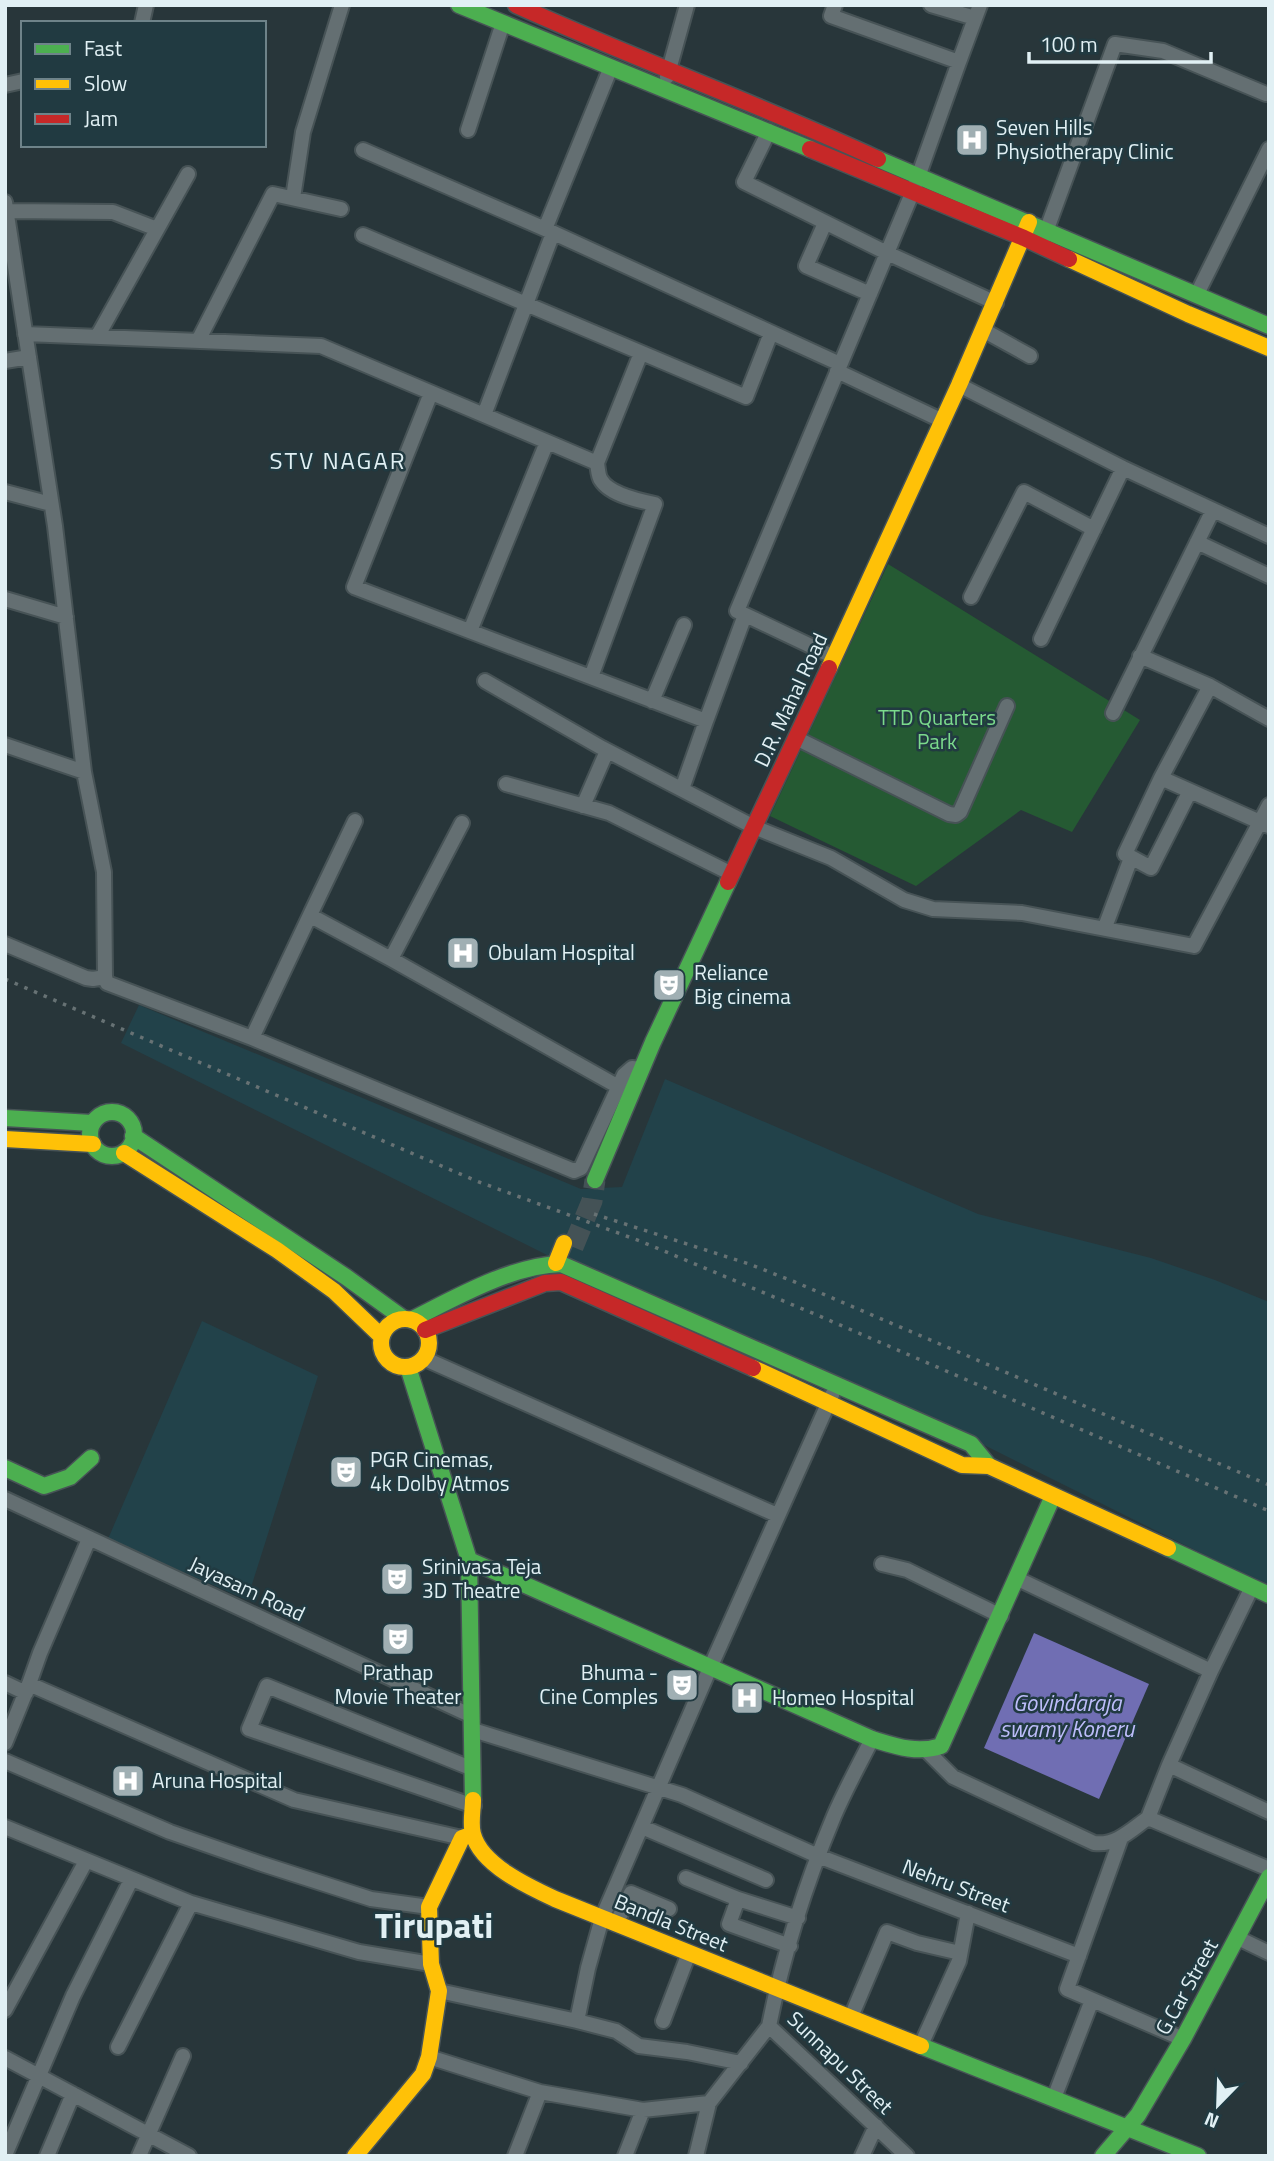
<svg xmlns="http://www.w3.org/2000/svg" width="1274" height="2161" font-family="'Titillium Web',sans-serif">
	<rect width="100%" height="100%" fill="#28363a"/>
	<!-- built -->
	<path fill="#22424a" d="M139 1005 581 1189 622 1187 665 1079 978 1214 1151 1258 1215 1280 1269 1302V1587L984 1445 547 1255 121 1043Z
		M202 1321 318 1376 247 1600 108 1539Z"/>
	<!-- green -->
	<path fill="#255a33" d="M888 564 1140 720 1072 832 1021 810 916 886 770 816Z"/>
	<!-- water -->
	<path fill="#706eb3" d="M1034 1633 1149 1684 1099 1799 984 1748Z"/>
	<g fill="none" stroke-linecap="round" stroke-linejoin="round">
		<!-- secondary-tunnel -->
		<path stroke="#445256" stroke-width="21" stroke-dasharray="21 10" stroke-linecap="butt" d="M573 1247 592 1201 595 1180"/>
		<defs>
			<path id="street" d="M835 5 831 16 959 62 980 5
				M931 5 975 18
				M142 23 146 5
				M667 77 687 5
				M5 85 23 81
				M468 130 503 23
				M769 131 744 182 887 253 996 303
				M363 150 545 229 840 364
				M293 198 303 132 342 5
				M5 202 55 526 84 772 104 872 105 977 107 983 252 1038 574 1171 581 1168 624 1075 632 1068 642 1069
				M7 211 113 212 157 229
				M825 223 806 266 870 294
				M545 229 611 67
				M553 233 484 415 597 463 641 353
				M363 235 746 397 771 333
				M1044 237 1115 44 1163 51 1266 94
				M1197 294 1269 149
				M983 330 1030 356
				M25 334 321 346 484 415
				M97 337 188 174
				M198 341 273 194 341 209
				M5 361 29 357
				M837 371 943 421
				M959 385 1123 468 1269 536
				M431 393 354 587 706 721 745 615
				M5 492 51 504
				M1197 542 1269 576
				M971 597 1024 492 1094 529
				M5 599 66 617
				M470 631 547 442
				M1041 639 1123 468
				M1140 656 1210 686 1269 719
				M834 657 737 611 913 191 959 62
				M591 677 655 504C640 501 610 495 601 480 598 476 598 468 597 463
				M485 681 602 748 754 827 831 858 904 900 933 909 1022 913 1194 946 1260 822 1269 826
				M652 701 684 625
				M1113 713 1213 510
				M796 738 949 814 956 815 960 812 1007 706
				M5 745 84 772
				M1161 778 1260 822 1269 805
				M506 784 609 813 732 874
				M682 789 706 721
				M1190 791 1151 868 1125 854 1161 778 1210 686
				M583 806 607 751
				M355 821 311 913V916L391 959 617 1086
				M1105 927 1131 858
				M5 944 86 978 93 979 105 977
				M391 959 462 823
				M252 1038 311 913
				M423 1358 777 1515
				M5 1499 472 1716
				M882 1564 907 1570 1001 1616
				M1018 1579 1211 1671 1169 1765 1148 1818
				M1211 1671 1252 1587
				M5 1683 26 1693
				M29 1684 294 1800 462 1838
				M473 1730 682 1795 818 1856 1079 1956
				M872 1739C859 1765 845 1790 834 1816 806 1883 783 1955 769 2026L907 2156
				M5 1743 29 1684 40 1653 89 1539
				M928 1752 953 1777 1094 1843C1116 1846 1131 1830 1148 1818L1269 1869
				M5 1761 170 1832 262 1864 371 1899 429 1907
				M1169 1765 1269 1812
				M473 1769 267 1686 249 1729 474 1806
				M5 1827 191 1903 359 1952 431 1964
				M642 1827 766 1880
				M1121 1838 1067 1989 1183 2039
				M686 1878 738 1899 729 1924 790 1946
				M738 1899 798 1918
				M616 1924 631 1893 669 1909
				M1238 1938 1269 1953
				M439 1991 577 2021
				M5 2010 86 1861
				M851 2017 887 1932 917 1943 960 1953
				M663 2021 689 1953
				M921 2045 959 1961 968 1913
				M118 2047 191 1903
				M429 2057 540 2092 643 2110 709 2103 769 2026
				M5 2058 189 2156
				M741 2063 687 2052 639 2046 616 2031 577 2021 588 1968 602 1918 710 1668 832 1395
				M1054 2098 1092 2000
				M5 2155 73 1996 131 1880
				M47 2156 73 2094
				M139 2156 183 2056
				M515 2156 540 2092
				M625 2156 643 2110
				M696 2156 709 2103
				M862 2156 876 2126"/>
			<path id="fast" d="M459 5 810 149
				M878 159 1269 326
				M90 1134a22 22 0 1 1 44 0a22 22 0 1 1-44 0Z
				M5 1118 92 1123
				M133 1136 346 1277 404 1319
				M595 1180 653 1042 728 882
				M411 1320C455 1298 512 1265 561 1264L971 1444 989 1466
				M408 1367 469 1560 473 1800
				M5 1468 44 1486 70 1477 91 1458
				M1168 1548 1269 1595
				M469 1560 872 1739C895 1746 917 1754 941 1746L1053 1496
				M921 2046 1198 2156
				M1103 2156 1138 2115 1183 2039 1269 1877"/>
			<path id="slow" d="M1069 259 1188 314 1269 348
				M829 668 959 385 1029 222
				M5 1139 93 1144
				M124 1153 277 1250 334 1291 381 1336
				M556 1263 564 1243
				M381 1343a24 24 0 1 1 48 0a24 24 0 1 1-48 0Z
				M753 1368 962 1465 989 1466 1168 1548
				M473 1800C473 1810 470 1824 473 1834 481 1865 529 1887 555 1899L921 2046
				M355 2156 423 2074 429 2057 439 1991 431 1964 429 1907 462 1838 473 1834"/>
			<path id="jam" d="M516 5C635 59 759 104 878 159
				M810 149 1024 238 1069 259
				M728 882 829 668
				M425 1330 545 1283 561 1282 753 1368"/>
		</defs>
		<!-- street casing -->
		<use href="#street" stroke="#475356" stroke-width="18"/>
		<!-- fast casing -->
		<use href="#fast" stroke="#475356" stroke-width="19"/>
		<!-- slow casing -->
		<use href="#slow" stroke="#475356" stroke-width="19"/>
		<!-- jam casing -->
		<use href="#jam" stroke="#475356" stroke-width="19"/>
		<!-- street -->
		<use href="#street" stroke="#646f72" stroke-width="14"/>
		<!-- fast -->
		<use href="#fast" stroke="#4caf50" stroke-width="16"/>
		<!-- slow -->
		<use href="#slow" stroke="#ffc107" stroke-width="16"/>
		<!-- jam -->
		<use href="#jam" stroke="#c62828" stroke-width="16"/>
		<!-- rail -->
		<path stroke="#677274" stroke-width="3.5" stroke-dasharray="3.5 7" stroke-linecap="butt" d="M5 979 479 1182 640 1241 817 1315 1269 1511
			M594 1214 749 1264 795 1282 1269 1485"/>
	</g>
	<!-- icons -->
	<defs>
		<symbol id="hospital-square" viewBox="-11 -11 22 22"><rect x="-9" y="-9" width="18" height="18" rx="4" fill="#a0afb3" stroke="#213a41"/><path d="M-5-5h3v3.5h4V-5h3V5h-3V1.5h-4V5h-3Z" fill="#fff"/></symbol>
		<symbol id="theatre-square" viewBox="-11 -11 22 22"><rect x="-9" y="-9" width="18" height="18" rx="4" fill="#a0afb3" stroke="#213a41"/><path d="M-5-5.5Q0-4 5-5.5V0Q5 5 0 6Q-5 5-5 0ZM-3.3-2.5H-1v1.5H-3.3ZM1-2.5H3.3v1.5H1ZM-2.8 1Q0 5.5 2.8 1Z" fill="#fff"/></symbol>
	</defs>
	<g fill-rule="evenodd">
		<use href="#hospital-square" x="953" y="121" width="38" height="38"/>
		<use href="#hospital-square" x="444" y="934" width="38" height="38"/>
		<use href="#theatre-square" x="650" y="966" width="38" height="38"/>
		<use href="#theatre-square" x="327" y="1453" width="38" height="38"/>
		<use href="#theatre-square" x="378" y="1560" width="38" height="38"/>
		<use href="#theatre-square" x="379" y="1620" width="38" height="38"/>
		<use href="#theatre-square" x="663" y="1666" width="38" height="38"/>
		<use href="#hospital-square" x="728" y="1679" width="38" height="38"/>
		<use href="#hospital-square" x="109" y="1762" width="38" height="38"/>
	</g>
	<g text-anchor="middle" stroke-width="5" stroke-linejoin="round" paint-order="stroke">
		<!-- poi labels -->
		<g font-size="21" fill="#e1f0f4" stroke="#213a41" text-anchor="start">
			<text x="996" y="135">Seven Hills<tspan x="996" dy="24">Physiotherapy Clinic</tspan></text>
			<text x="488" y="960">Obulam Hospital</text>
			<text x="694" y="980">Reliance<tspan x="694" dy="24">Big cinema</tspan></text>
			<text x="370" y="1467">PGR Cinemas,<tspan x="370" dy="24">4k Dolby Atmos</tspan></text>
			<text x="422" y="1574">Srinivasa Teja<tspan x="422" dy="24">3D Theatre</tspan></text>
			<text x="398" y="1680" text-anchor="middle">Prathap<tspan x="398" dy="24">Movie Theater</tspan></text>
			<text x="658" y="1680" text-anchor="end">Bhuma -<tspan x="658" dy="24">Cine Comples</tspan></text>
			<text x="772" y="1705">Homeo Hospital</text>
			<text x="152" y="1788">Aruna Hospital</text>
		</g>
		<!-- street labels -->
		<g font-size="21" fill="#e1f0f4" stroke="#213a41">
			<text transform="translate(791 700) rotate(-65)" y="7">D.R. Mahal Road</text>
			<text transform="translate(247 1589) rotate(25)" y="7">Jayasam Road</text>
			<text transform="translate(956 1886) rotate(21)" y="7">Nehru Street</text>
			<text transform="translate(671 1923) rotate(22)" y="7">Bandla Street</text>
			<text transform="translate(1187 1987) rotate(-61)" y="7">G.Car Street</text>
			<text transform="translate(840 2063) rotate(44)" y="7">Sunnapu Street</text>
		</g>
		<!-- park labels -->
		<g font-size="21" fill="#7bda8c" stroke="#213a41">
			<text x="937" y="725">TTD Quarters<tspan x="937" dy="24">Park</tspan></text>
		</g>
		<!-- water labels -->
		<g font-size="23" font-style="italic" fill="#bdbdfa" stroke="#213a41">
			<text x="1067" y="1711">Govindaraja<tspan x="1067" dy="26">swamy Koneru</tspan></text>
		</g>
		<!-- quarter labels -->
		<g font-size="24" letter-spacing="2" fill="#e1f0f4" stroke="#213a41">
			<text x="338" y="469">STV NAGAR</text>
		</g>
		<!-- town labels -->
		<g font-size="35" font-weight="bold" fill="#e1f0f4" stroke="#213a41">
			<text x="434" y="1938">Tirupati</text>
		</g>
	</g>
	<!-- border -->
	<rect width="1274" height="2161" fill="none" stroke="#e1f0f4" stroke-width="14"/>
	<!-- legend -->
	<rect x="21" y="21" width="245" height="126" fill="#213a41" stroke="#6e8389" stroke-width="2"/>
	<rect x="35" y="44" width="35" height="10" fill="#4caf50" stroke="#6e8389" stroke-width="2"/>
	<text x="84" y="56" font-size="21" fill="#e1f0f4">Fast</text>
	<rect x="35" y="79" width="35" height="10" fill="#ffc107" stroke="#6e8389" stroke-width="2"/>
	<text x="84" y="91" font-size="21" fill="#e1f0f4">Slow</text>
	<rect x="35" y="114" width="35" height="10" fill="#c62828" stroke="#6e8389" stroke-width="2"/>
	<text x="84" y="126" font-size="21" fill="#e1f0f4">Jam</text>
	<!-- north arrow -->
	<g transform="translate(1218 2105) rotate(203)" stroke="#213a41" stroke-width="5" paint-order="stroke">
	<path d="M0-5L12 26L0 18L-12 26Z" fill="#e1f0f4"/>
	<text y="-10" font-size="19" font-weight="bold" text-anchor="middle" fill="#e1f0f4">N</text>
	</g>
	<!-- scale -->
	<path d="M1029 52v10h182v-10" fill="none" stroke="#e1f0f4" stroke-width="3.5"/>
	<text x="1040" y="52" font-size="21" fill="#e1f0f4" stroke="#213a41" stroke-width="5" paint-order="stroke">100 m</text>
</svg>
